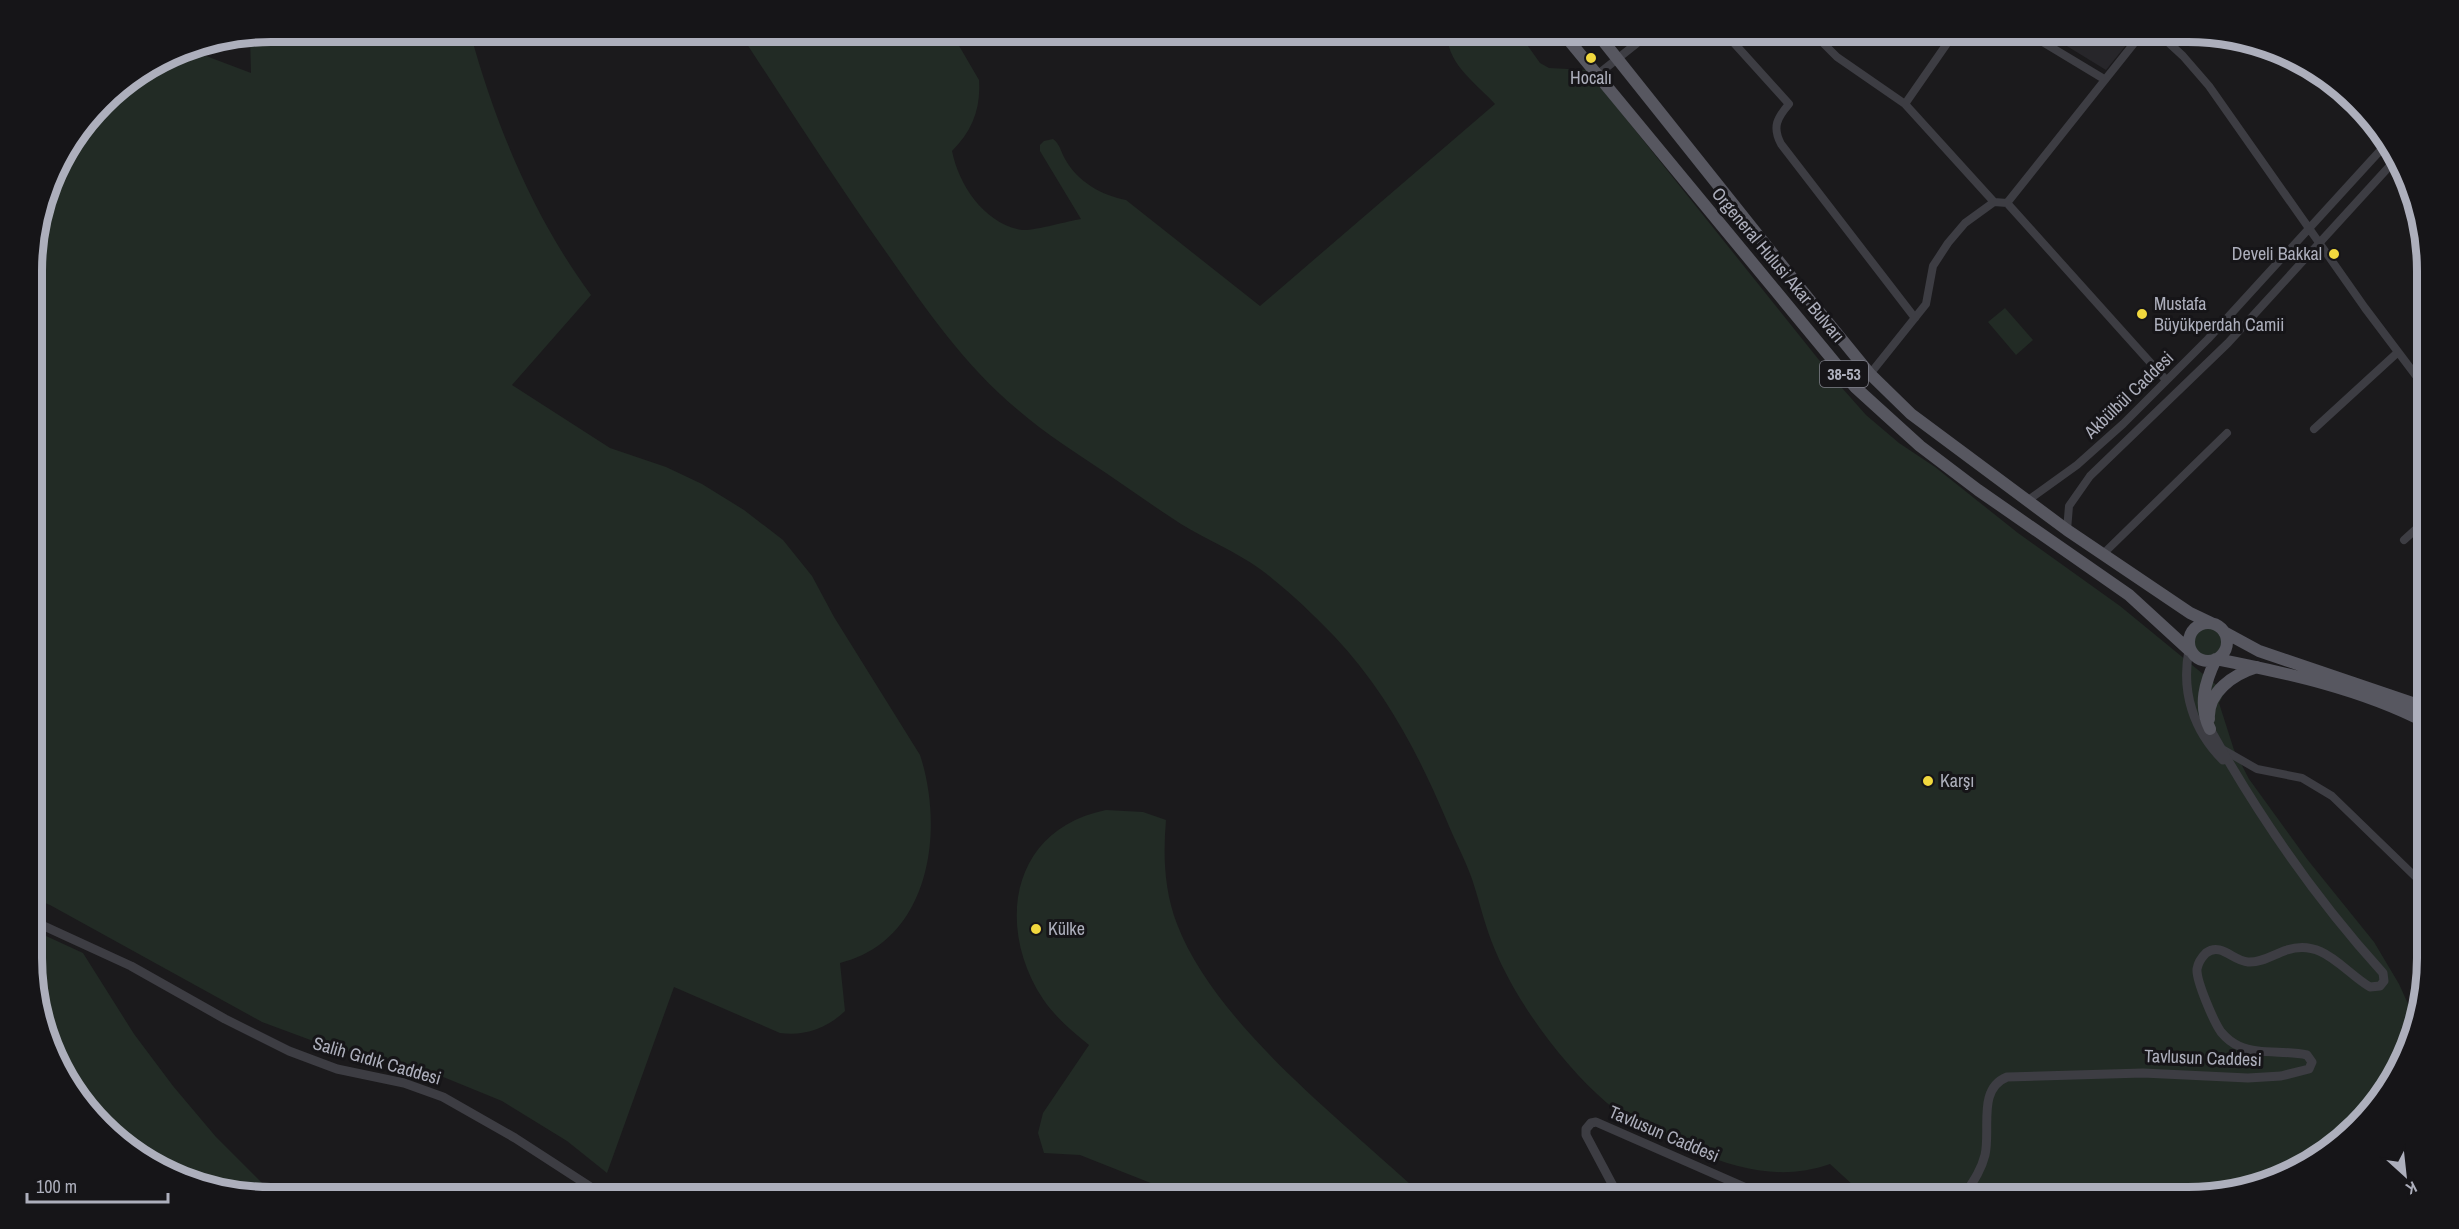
<svg xmlns="http://www.w3.org/2000/svg" width="2459" height="1229" font-family="'Archivo Narrow',sans-serif">
	<rect width="100%" height="100%" fill="#1b1a1c"/>
	<!-- built -->
	<path fill="#27262a" d="M2044 32H2135V34L2106 70Z"/>
	<!-- green -->
	<path fill="#222b25" d="M271 32H470C495 124 534 218 591 295L512 385 610 448 666 467 702 484 744 510 783 540 812 576 834 617 920 755C945 831 930 941 840 963L845 1011C826 1029 805 1036 780 1033L674 987 607 1173 567 1141 502 1101 431 1072 324 1045 262 1022 50 905 33 898 32 255 56 165 113 91 180 50 185 48 251 73 250 36Z
		M739 32H951L979 80C981 109 972 131 952 151 959 186 985 224 1022 230 1034 231 1068 221 1081 219L1040 151V145L1044 141 1053 139C1060 144 1061 152 1065 159 1078 182 1101 195 1126 200L1260 306 1495 104C1478 85 1444 62 1448 32H1518L1540 63 1549 68 1587 70 1835 380 1866 415 1899 443 1935 467 2018 533 2120 606 2225 692 2219 703 2234 750 2249 779 2307 859 2374 942 2399 984 2414 1017 2403 1064 2368 1116 2321 1157 2265 1185 2203 1197H1866L1830 1164C1782 1181 1739 1169 1694 1151 1664 1138 1631 1123 1607 1103 1563 1065 1517 1003 1495 950 1485 927 1480 903 1472 879 1465 859 1454 839 1446 819 1417 751 1385 690 1334 636 1311 612 1287 589 1260 569 1235 551 1207 540 1181 524 1156 508 1131 490 1106 473 1076 453 1046 434 1018 410 964 365 926 309 886 252 835 180 787 105 739 32Z
		M2005 308 2033 340 2016 355 1988 322Z
		M2192 643a15 15 0 1 1 30 0a15 15 0 1 1-30 0Z
		M1106 810 1143 812 1166 820C1163 855 1164 890 1177 924 1214 1021 1334 1114 1410 1184L1417 1197H1186L1080 1155 1044 1153 1038 1133 1043 1113 1089 1045C1072 1031 1056 1018 1043 999 995 926 1011 829 1106 810Z
		M33 930 83 953 134 1034 173 1086 216 1137 276 1197 165 1173 81 1104 50 1049 34 990Z"/>
	<g fill="none" stroke-linecap="round" stroke-linejoin="round">
		<!-- minor -->
		<path stroke="#3d3d43" stroke-width="8" d="M1724 32 1789 104C1777 118 1772 127 1781 144L1915 318
			M1812 32 1837 57 1905 104
			M1955 32 1905 104 1994 202 2007 203
			M2026 32 2104 79
			M2143 32 2007 203 2166 380
			M2157 32 2183 56 2209 86 2365 308 2426 389
			M1597 75 1651 32
			M1870 374 1926 304 1933 266 1948 243 1965 223 1994 202
			M2314 429 2397 353
			M2027 501 2077 465 2123 424 2208 339 2388 142
			M2067 530 2069 506 2090 476 2228 343 2397 158
			M2404 540 2426 520
			M2103 554 2227 433
			M2222 749 2257 769 2302 778 2332 796 2427 888
			M2427 755 2425 762 2427 788"/>
		<!-- tertiary -->
		<path stroke="#3d3d43" stroke-width="9" d="M2189 650C2181 691 2193 730 2223 760
			M33 921 131 966 225 1019 289 1051 337 1069 404 1083 443 1097 515 1138 606 1197
			M1619 1197 1586 1135V1129L1591 1123 1596 1122 1767 1197
			M1963 1197C1972 1183 1981 1171 1985 1155 1991 1129 1977 1089 2007 1077L2143 1073 2248 1078 2281 1076 2309 1069 2312 1062 2307 1055C2285 1050 2259 1055 2239 1046 2232 1043 2226 1038 2221 1032 2214 1022 2196 981 2197 969 2198 963 2202 957 2206 953 2221 942 2233 961 2248 962 2262 963 2274 954 2287 950 2323 938 2343 971 2370 987L2380 986 2384 981 2383 973C2316 899 2258 815 2210 729"/>
		<!-- primary -->
		<path stroke="#575760" stroke-width="12" d="M1562 32 1855 387 1920 446 1978 490 2129 595 2189 650
			M1596 32 1808 298 1870 374 1911 414 2067 530 2190 613 2211 623
			M2189 642a19 19 0 1 1 38 0a19 19 0 1 1-38 0Z
			M2224 632 2259 651 2427 708
			M2209 719C2207 692 2234 674 2257 667
			M2210 729C2198 705 2205 682 2216 659 2287 673 2362 689 2427 723"/>
	</g>
	<!-- markers -->
	<g fill="#f1d83e" stroke="#161518" stroke-width="2">
		<circle cx="1591" cy="58" r="6"/>
		<circle cx="2334" cy="254" r="6"/>
		<circle cx="2142" cy="314" r="6"/>
		<circle cx="1928" cy="781" r="6"/>
		<circle cx="1036" cy="929" r="6"/>
	</g>
	<g text-anchor="middle" stroke-width="6" stroke-linejoin="round" paint-order="stroke">
		<!-- shield labels -->
		<rect fill="#161518" stroke="#80818b" stroke-width="1.5" x="1820" y="361" width="48" height="26" rx="4.5"/>
		<g font-size="16" font-weight="bold" fill="#adafbc">
			<text x="1844" y="380">38-53</text>
		</g>
		<!-- poi labels -->
		<g font-size="18" fill="#adafbc" stroke="#161518" text-anchor="start">
			<text x="1591" y="84" text-anchor="middle">Hocalı</text>
			<text x="2322" y="260" text-anchor="end">Develi Bakkal</text>
			<text x="2154" y="310">Mustafa<tspan x="2154" dy="21">Büyükperdah Camii</tspan></text>
			<text x="1940" y="787">Karşı</text>
			<text x="1048" y="935">Külke</text>
		</g>
		<!-- street labels -->
		<g font-size="18" fill="#adafbc" stroke="#161518">
			<text transform="translate(1778 265) rotate(50)" y="6">Orgeneral Hulusi Akar Bulvarı</text>
			<text transform="translate(2129 395) rotate(-44)" y="6">Akbülbül Caddesi</text>
			<text transform="translate(2203 1058) rotate(2)" y="6">Tavlusun Caddesi</text>
			<text transform="translate(377 1061) rotate(16)" y="6">Salih Gıdık Caddesi</text>
			<text transform="translate(1664 1134) rotate(23)" y="6">Tavlusun Caddesi</text>
		</g>
	</g>
	<!-- crop -->
	<path d="M0 0H2459V1229H0ZM271 42H2188A229 229 0 0 1 2417 271V958A229 229 0 0 1 2188 1187H271A229 229 0 0 1 42 958V271A229 229 0 0 1 271 42Z" fill="#161518" fill-rule="evenodd"/>
	<path fill="none" stroke="#adafbc" stroke-width="8" d="M271 42H2188A229 229 0 0 1 2417 271V958A229 229 0 0 1 2188 1187H271A229 229 0 0 1 42 958V271A229 229 0 0 1 271 42Z"/>
	<!-- north arrow -->
	<g transform="translate(2405 1175) rotate(153)" stroke="#161518" stroke-width="4.5" paint-order="stroke">
	<path d="M0-4.5L10 22L0 15L-10 22Z" fill="#adafbc"/>
	<text y="-9" font-size="16" font-weight="bold" text-anchor="middle" fill="#adafbc">K</text>
	</g>
	<!-- scale -->
	<path d="M27 1193v9h141v-9" fill="none" stroke="#adafbc" stroke-width="3"/>
	<text x="36" y="1193" font-size="18" fill="#adafbc" stroke="#161518" stroke-width="4.5" paint-order="stroke">100 m</text>
</svg>
